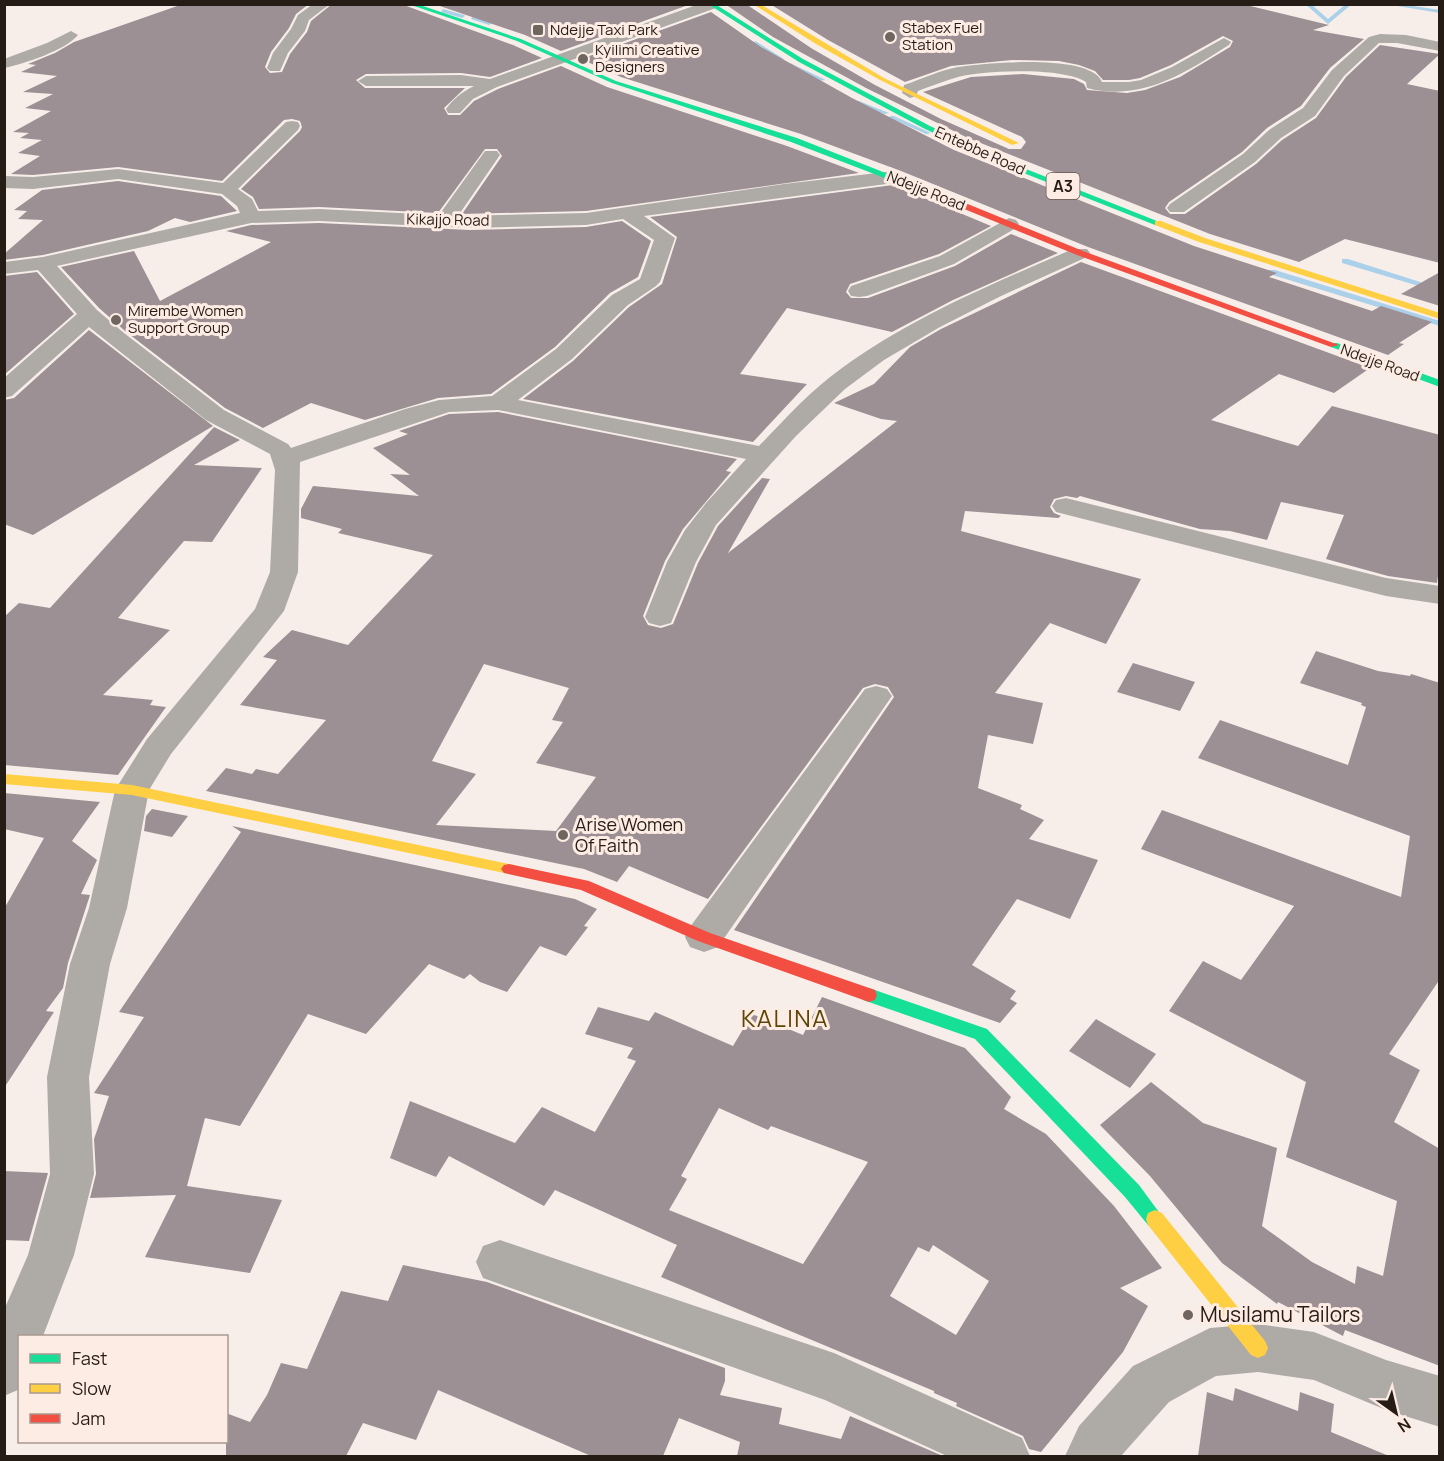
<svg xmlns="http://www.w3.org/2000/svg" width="1444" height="1461" font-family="Manrope,sans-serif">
	<rect width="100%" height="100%" fill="#f7eee9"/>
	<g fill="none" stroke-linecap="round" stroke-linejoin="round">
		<!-- stream -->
		<path fill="#abd0e9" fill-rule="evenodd" d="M1305 4H1311L1328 19 1346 4H1352L1328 24Z
			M1385 4H1400L1440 10V13Z
			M443 9 464 15 465 16 462 18 441 12Z
			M473 16 491 22 492 23 489 25 471 19Z
			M755 41 757 42 784 59 779 60 753 44Z
			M790 63 824 79 825 80 820 81 788 66Z
			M855 101H859L889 113 884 114 855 103Z
			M890 116H894L931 133 926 134 890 118Z
			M1342 259H1348L1439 288 1432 290 1342 263Z
			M1269 270H1275L1440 321V326L1269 274Z"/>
	</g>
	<!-- building -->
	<path fill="#9d9094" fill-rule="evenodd" d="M183 4H309L296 14 289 28 271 52 265 67 270 73 282 72 290 54 307 32 311 21 332 4H401L513 45 542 58 490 77 461 73 366 74 356 80 365 88H465L444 108 448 115H460L474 101 498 89 561 66 607 87 787 146 859 173 586 211 462 214 502 156 497 149H485L438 213 319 207 259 209 253 197 241 189 300 131 302 127 300 121 292 119 284 120 222 181 118 167 33 175 11 174 40 156 18 153 42 140 20 138 29 133 13 132 51 111 25 108 53 94 23 92 57 76 21 72 36 65 28 64 55 53 74 42Z
		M434 4H691L561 51 525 35Z
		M725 4H746L811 48 875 85 941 119 1009 149H1021L1026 142 1022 137 923 92 971 77 1023 74 1074 79 1084 84 1087 90 1127 93 1145 90 1180 77 1230 47 1233 41 1223 36 1171 65 1140 78 1129 80H1103L1095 71 1079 65 1059 61 1012 60 951 66 905 82 828 40 770 4H1242L1329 25 1313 30 1364 39 1330 68 1301 106 1267 128 1242 152 1169 202 1165 208 1170 214H1185L1256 164 1282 140 1316 118 1346 77 1380 45 1440 54 1407 84 1440 91V263L1345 239 1299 262 1210 234 968 138 866 88 773 37Z
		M711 12 761 47 852 98 954 150 1194 246 1277 273 1269 277 1372 311 1381 306 1432 322 1399 343 1404 344 1388 355 1088 247 901 171 801 134 621 77 581 59Z
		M118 181 221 196 237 211 190 222 175 218 148 231 43 255 4 260V254L43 220 18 219 27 211 14 210 42 190Z
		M893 185 991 226 939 254 850 284 846 292 851 298H868L955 266 1011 234 1058 253 953 300 892 332 787 308 740 374 807 384 753 442 523 399 573 361 629 307 662 284 677 237 650 217Z
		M622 221 651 241 638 277 610 293 555 347 491 394 438 398 365 420 311 403 263 428 225 408 125 331 99 308 61 267 134 251 160 301 271 242 226 231 251 225 319 223 470 230 586 227Z
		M1081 262 1370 368 1334 393 1279 374 1211 420 1298 446 1332 406 1440 435V562L1437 583 1388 576 1326 559 1344 515 1281 502 1267 540 1230 531 1200 529 1080 496 1077 498 1066 496 1054 499 1050 507 1054 513 1061 516 1058 518 965 511 961 531 1141 579 1106 644 1050 623 995 693 1043 703 1033 744 988 735 978 788 1022 805 1020 809 1044 820 1029 839 1098 860 1070 919 1017 899 972 965 1016 991 1010 999 1017 1003 1000 1023 734 930 894 697 888 687 875 684 863 688 708 899 629 866 617 882 584 869 206 791 226 768 252 774 256 769 278 774 326 720 240 705 277 660 263 657 292 630 348 645 433 555 338 533 342 529 301 518V509L313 486 419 496 390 474 410 475 373 448 408 434 399 431 449 414 498 412 737 459 726 471 731 472 683 529 665 561 643 616 648 625 661 628 673 624 698 563 718 526 762 478 770 479 728 553 897 421 881 419 834 403 874 384 910 347 941 329ZM484 664 569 688 552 720 563 722 536 763 596 777 556 831 436 825 476 774 432 761Z
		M37 272 74 314 4 375V276Z
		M1440 272V306L1401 294Z
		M89 330 213 426 33 535 4 524V400L14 398Z
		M214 427 240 440 194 465 262 468 212 542 184 541 118 618 170 630 103 695 153 700 150 705 166 707 118 775 4 765V617L19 603 50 608Z
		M1316 651 1378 671 1410 676 1411 674 1440 683V979L1389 1054 1420 1070 1394 1122 1440 1149V1366L1345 1330 1343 1336 1278 1302 1277 1304 1222 1263 1150 1176 1100 1125 1151 1082 1203 1123 1277 1148 1262 1226 1312 1262 1355 1284 1357 1266 1383 1276 1397 1201 1286 1157 1306 1082 1169 1011 1203 961 1241 980 1294 906 1141 849 1162 810 1401 897 1410 836 1198 758 1220 720 1348 765 1366 707 1361 705 1362 703 1300 683Z
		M1133 663 1195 682 1180 711 1117 692Z
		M4 793 100 802 72 841 97 860 81 894 90 895 68 963 63 988 46 1011 54 1012 4 1088V909L44 838 4 829Z
		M152 809 188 816 172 837 144 831 146 816Z
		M232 826 575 899 597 909 584 926 588 927 566 956 540 946 507 992 480 982 470 974 464 979 429 964 366 1034 308 1014 240 1126 205 1118 187 1186 282 1200 250 1273 145 1257 176 1195 90 1198 96 1174 94 1139 109 1096 94 1093 144 1017 119 1012 241 832Z
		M822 997 965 1048 1011 1097 1004 1109 1046 1134 1114 1206 1162 1268 1120 1288 1148 1306 1123 1352 1041 1452 1029 1449 1023 1436 956 1406 957 1403 934 1393V1391L661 1277 677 1245 555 1190 544 1206 449 1156 436 1177 390 1158 410 1101 515 1143 542 1107 595 1132 636 1061 627 1058 633 1048 585 1034 598 1007 649 1021 655 1012 733 1046 752 1014 803 1035ZM719 1108 768 1130 771 1126 868 1162 803 1264 669 1210 687 1179 681 1176ZM933 1245 989 1281 956 1335 890 1296 918 1247 929 1252Z
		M1096 1019 1156 1054 1130 1088 1069 1051Z
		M4 1171 48 1173 29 1241 4 1240Z
		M403 1265 487 1282 725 1368V1381L720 1395 782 1408 779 1424 841 1439 850 1416 943 1456H737L740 1442 679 1418 663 1456H591L438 1390 416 1440 363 1423 346 1456H226V1413L250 1422 267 1395 281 1363 307 1369 341 1291 388 1301Z
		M1235 1388 1298 1411 1300 1392 1334 1404 1331 1432 1389 1456H1198L1207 1392 1233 1401Z"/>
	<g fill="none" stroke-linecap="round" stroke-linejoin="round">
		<!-- street -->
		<path fill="#aeaba7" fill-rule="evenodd" d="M313 4H330L309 20 305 31 288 53 280 71H270L267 68 273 53 291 29 298 15Z
			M699 4 718 5 716 8 497 87 473 99 460 113H448L446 109C453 99 462 92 474 86H366L358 81 366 76 461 75 490 79Z
			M71 31 78 35C66 50 24 64 4 68V59L47 43Z
			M1380 34 1406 35 1440 42V51L1397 43H1379L1344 76 1315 116 1281 138 1255 162 1184 212H1170L1167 208 1170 204 1243 154 1269 130 1303 108 1332 70 1369 37Z
			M1224 38 1231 42 1229 45C1185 73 1142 102 1087 88L1086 82C1063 67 985 70 958 77 944 81 931 86 918 91L916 96 910 98 902 93 904 85C922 79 940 70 958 67 984 63 1091 53 1102 82H1129L1141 80 1172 67Z
			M292 121 298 122 300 126 298 130 238 189 252 199 258 211 319 209 439 215 485 151H497L500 155 458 216 586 213 784 184 894 171 900 173 903 177 900 181 894 183 644 216 675 238 660 282 656 286 628 305 572 359 518 400 759 446C785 419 811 390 842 368 912 317 994 283 1073 249H1087L1090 253 1087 257 999 297 940 327 884 360 845 389 796 436 716 525 696 562 671 623 660 626 649 623 645 617 667 562 685 530 706 503 746 459 498 410 449 412 300 462 298 572 284 611 171 754 149 790 127 908 110 964 89 1077 94 1174 74 1255 43 1336H20V1389L4 1396V1310L28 1255 50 1174 47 1077 70 964 89 908 115 790 147 739 255 609 270 572 275 470 270 454 206 420 89 327 12 396 4 398V378L77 314 38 270 4 274V262L43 257 240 213 237 206 222 194 118 179 33 189 4 188V176L33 177 118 169 223 183 286 122ZM623 219 654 240 640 279 612 295 556 349 492 396 439 400 405 409 291 448 288 444 224 410 124 333 97 310 57 266 251 223 319 221 470 228 586 225Z
			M1009 218 1016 220 1019 224 1016 228 954 264 867 296 859 297 851 296 848 291 851 286 940 256Z
			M1066 498 1386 578 1440 586V604L1386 596 1056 512 1052 506 1056 500Z
			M876 686 887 689 892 696 718 947 704 952 690 947 685 937 690 927 865 689Z
			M500 1240 834 1353 1022 1438 1030 1456H947L825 1400 483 1278 476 1262 483 1246Z
			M1258 1324 1314 1332 1386 1360 1440 1376V1427L1386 1410 1314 1380 1258 1372 1216 1376 1169 1402 1121 1456H1065L1079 1426 1133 1366 1210 1328Z"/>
		<!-- fast -->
		<path fill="#16e098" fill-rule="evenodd" d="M408 4H417L521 39 616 81 797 138 954 200 947 202 791 142 612 83 517 41Z
			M708 4H715L803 59 930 126 1011 163 1162 223 1155 225 1006 166 925 129 799 62Z
			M1331 343H1337L1440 380V387L1331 347Z
			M869 988 987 1029 1139 1185 1164 1219 1162 1225 1155 1228 1148 1225 1125 1197 975 1039 863 1000 861 995 863 990Z"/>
		<!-- slow -->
		<path fill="#ffcf43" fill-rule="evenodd" d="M753 4H760L884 78 1019 143 1012 145 880 80 816 44Z
			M1155 221H1161L1205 238 1440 313V319L1199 242 1155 225Z
			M4 774 132 785 509 864 514 865 517 869 514 873 509 874 132 795 4 784Z
			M1155 1210 1162 1213 1265 1341 1268 1348 1265 1355 1258 1358 1251 1355 1148 1225 1146 1219 1148 1213Z"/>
		<!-- jam -->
		<path fill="#f24e42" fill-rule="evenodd" d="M947 198H953L1083 251 1339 345 1331 347 1077 255 947 202Z
			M509 864 589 881 710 933 875 990 877 995 875 1000 869 1002 698 941 581 890 504 873 501 869 504 865Z"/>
	</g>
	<!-- markers -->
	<g fill="#6f6660" stroke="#fdece3" stroke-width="2">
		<rect x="532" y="24" width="12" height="12" rx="3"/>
		<circle cx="890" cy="37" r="6"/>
		<circle cx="583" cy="59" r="6"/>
		<circle cx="116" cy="320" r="6"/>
		<circle cx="563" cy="835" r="6"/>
		<circle cx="1188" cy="1315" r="6"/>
	</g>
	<g text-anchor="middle" stroke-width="6" stroke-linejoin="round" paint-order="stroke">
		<!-- far-poi labels -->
		<g font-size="15" fill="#261c16" stroke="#fdece3" text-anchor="start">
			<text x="902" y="33">Stabex Fuel<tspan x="902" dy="17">Station</tspan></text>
			<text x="550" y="35">Ndejje Taxi Park</text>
			<text x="595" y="55">Kyilimi Creative<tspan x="595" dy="17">Designers</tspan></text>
			<text x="128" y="316">Mirembe Women<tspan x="128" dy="17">Support Group</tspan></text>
		</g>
		<!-- far-street labels -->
		<g font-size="15" fill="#261c16" stroke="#fdece3">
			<text transform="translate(980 151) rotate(24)" y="5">Entebbe Road</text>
			<text transform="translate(926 191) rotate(22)" y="5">Ndejje Road</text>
			<text transform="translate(448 220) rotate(1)" y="5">Kikajjo Road</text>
			<text transform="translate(1380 363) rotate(20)" y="5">Ndejje Road</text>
		</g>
		<!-- shield labels -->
		<rect fill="#fdece3" stroke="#665a54" stroke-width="1.5" x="1046.5" y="173" width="33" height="26" rx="4.5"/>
		<g font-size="16" font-weight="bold" fill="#261c16">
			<text x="1063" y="192">A3</text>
		</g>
		<!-- poi labels -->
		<g font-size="18" fill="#261c16" stroke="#fdece3" text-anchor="start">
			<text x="575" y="831">Arise Women<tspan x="575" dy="21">Of Faith</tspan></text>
		</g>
		<!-- near-poi labels -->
		<g font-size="21" fill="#261c16" stroke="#fdece3" text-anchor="start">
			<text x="1200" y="1322">Musilamu Tailors</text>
		</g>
		<!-- near-neighbourhood labels -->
		<g font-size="24" letter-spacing="1.5" fill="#5c4606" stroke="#fdece3">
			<text x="785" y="1027">KALINA</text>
		</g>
	</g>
	<!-- border -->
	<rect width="1444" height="1461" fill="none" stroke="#261c16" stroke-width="12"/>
	<!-- legend -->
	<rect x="18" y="1335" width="210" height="108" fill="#fdece3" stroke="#a79991" stroke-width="1.5"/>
	<rect x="30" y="1354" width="30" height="9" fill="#16e098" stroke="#a79991" stroke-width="1.5"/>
	<text x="72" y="1365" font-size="18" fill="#261c16">Fast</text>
	<rect x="30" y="1384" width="30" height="9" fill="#ffcf43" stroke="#a79991" stroke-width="1.5"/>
	<text x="72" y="1395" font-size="18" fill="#261c16">Slow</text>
	<rect x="30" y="1414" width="30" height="9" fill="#f24e42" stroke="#a79991" stroke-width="1.5"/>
	<text x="72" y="1425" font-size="18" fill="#261c16">Jam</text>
	<!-- north arrow -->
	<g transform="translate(1396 1413) rotate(146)" stroke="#fdece3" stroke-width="4.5" paint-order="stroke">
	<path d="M0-4.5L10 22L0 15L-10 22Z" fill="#261c16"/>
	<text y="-9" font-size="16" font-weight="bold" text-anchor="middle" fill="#261c16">N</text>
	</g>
</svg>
